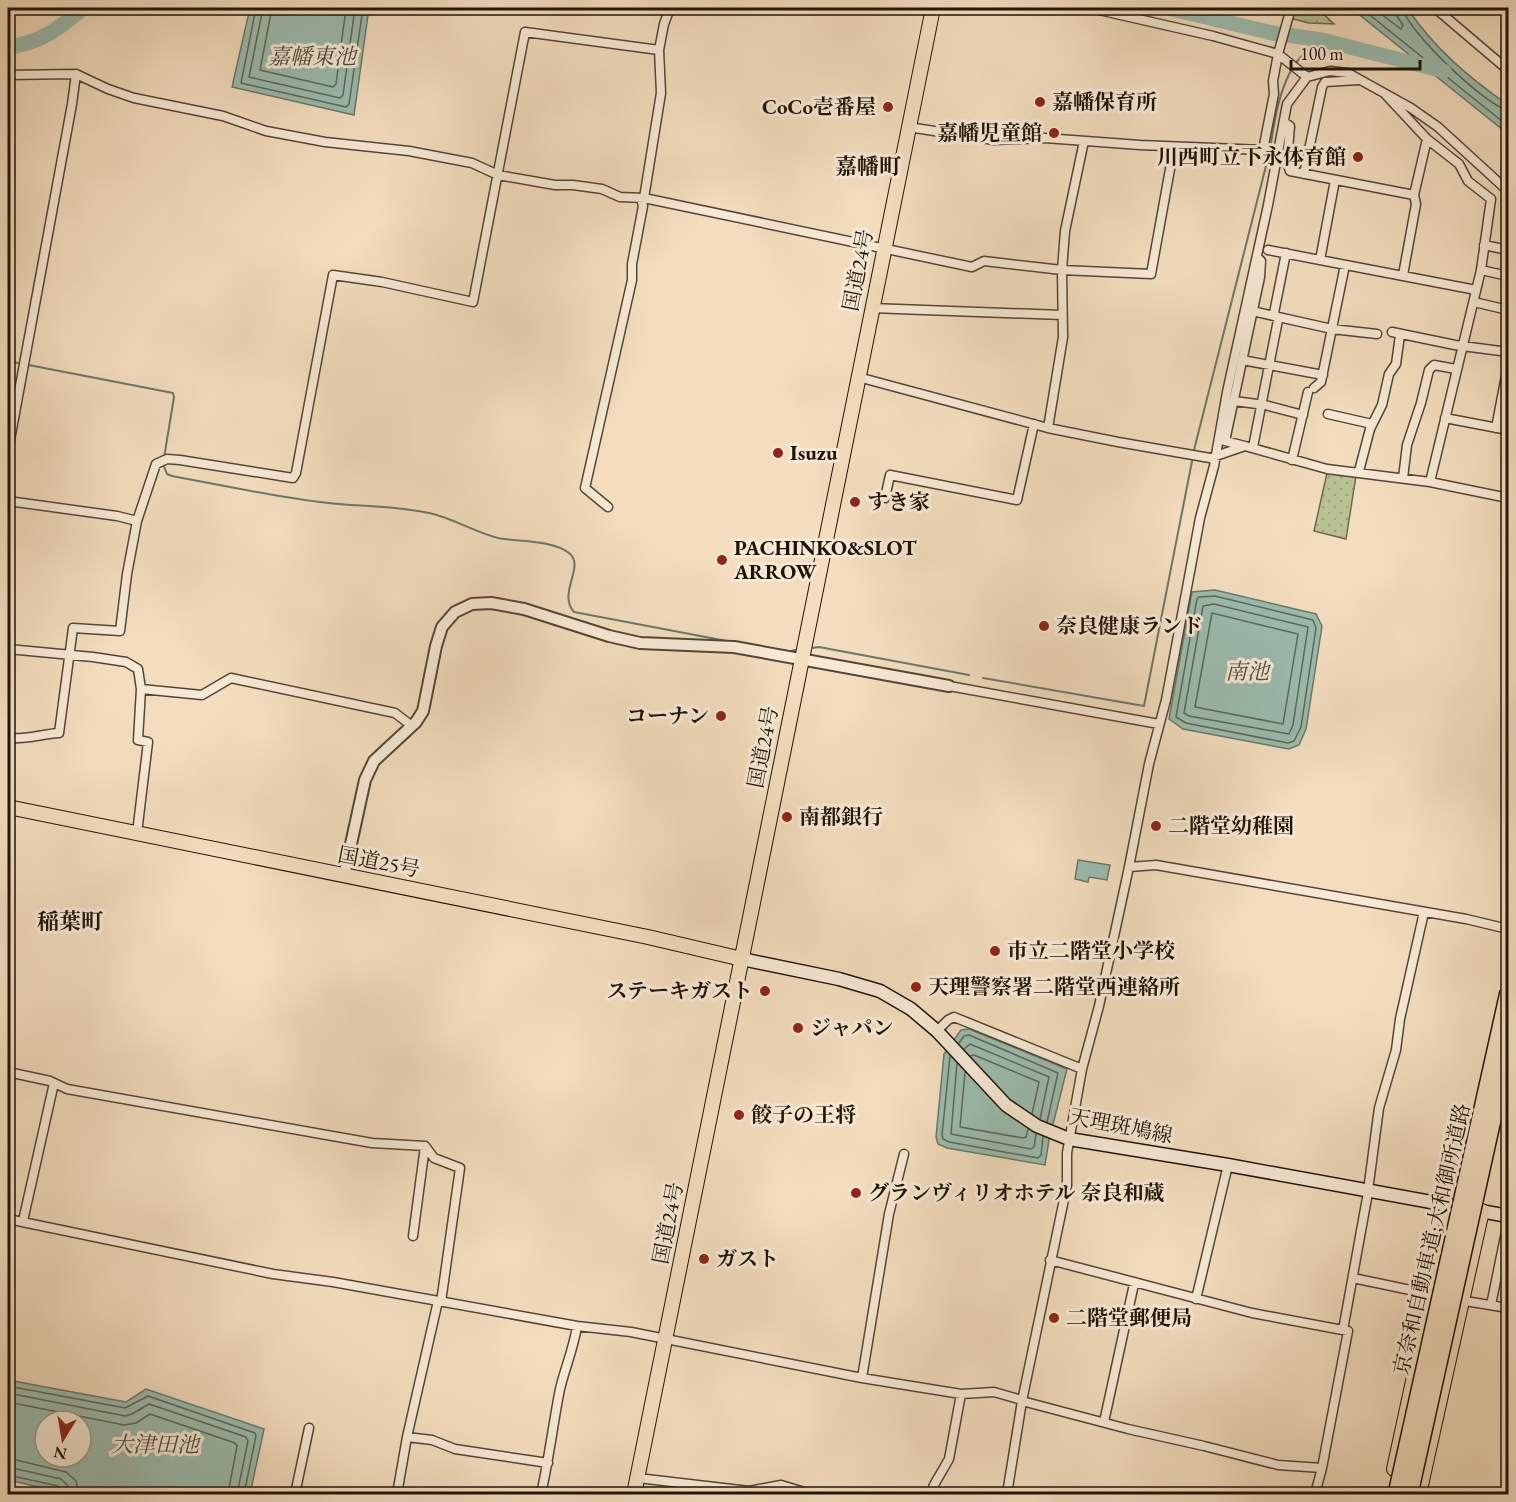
<svg xmlns="http://www.w3.org/2000/svg" width="1516" height="1502" font-family="'EB Garamond','Noto Serif JP',serif">
	<defs>
		<pattern id="green-dots" width="8" height="8" patternUnits="userSpaceOnUse" patternTransform="scale(1.5)"><rect width="8" height="8" fill="#b8c294"/><path d="M2 2h.1M6 6h.1" fill="none" stroke="#9ea67e" stroke-width="1.8" stroke-linecap="round"/></pattern>
	</defs>
	<rect width="100%" height="100%" fill="#f3ddbe"/>
	<filter id="stains"><feTurbulence type="fractalNoise" baseFrequency=".00333" numOctaves="4"/><feColorMatrix values="0 0 0 0 .2 0 0 0 0 .09 0 0 0 0 .02 0 0 0 .5 -.17"/></filter>
	<radialGradient id="worn" r=".72"><stop offset=".6" stop-color="#630" stop-opacity="0"/><stop offset="1" stop-color="#630" stop-opacity=".3"/></radialGradient>
	<!-- green -->
	<path fill="url(#green-dots)" stroke="#6c6b4d" stroke-width="1.5" d="M1295 8H1317L1334 24 1309 23 1293 19Z
		M1327 473 1356 476 1346 539 1314 531Z"/>
	<!-- water -->
	<path fill="#9bbcaf" stroke="#69796b" stroke-width="1.5" fill-rule="evenodd" d="M250 8H369L354 115 232 87Z
		M1351 8H1407C1436 50 1467 76 1508 105V134Z
		M1215 590 1316 614 1322 626 1306 729 1299 745 1289 749 1183 729 1169 719 1192 592Z
		M1078 860 1110 865 1107 880 1089 877 1088 882 1075 879Z
		M969 1029 1067 1069 1049 1140 1045 1165 947 1148 938 1144 936 1137 944 1054 961 1030Z
		M8 1380 126 1402 146 1389 264 1429 250 1494H69L8 1480ZM45 1421H81V1457H45Z"/>
	<g fill="none" stroke-linecap="round" stroke-linejoin="round">
		<!-- shore -->
		<path stroke="#5d685a" stroke-width="1.5" d="M256 8 241 83 346 107 349 104 363 8
			M263 8 249 77 340 98 343 95 355 8
			M272 8 260 70 333 87 336 84 346 8
			M1361 8 1508 126
			M1373 8 1401 29 1403 25 1397 16 1395 8
			M1403 8C1405 29 1488 108 1508 110
			M1215 596 1313 620 1316 628 1301 727 1294 741 1288 743 1186 723 1176 717 1197 599 1199 597Z
			M1214 604 1308 627 1293 725 1289 734 1189 716 1184 713 1203 606Z
			M1212 613 1298 634 1283 724 1195 707Z
			M959 1043 964 1036 969 1035 1058 1073 1047 1122
			M964 1049 970 1044 1049 1077 1040 1119
			M950 1056 942 1135 943 1139 949 1142 1038 1158 1041 1155 1043 1137
			M970 1056 974 1055 1039 1082 1032 1114
			M957 1063 951 1134 1031 1149 1034 1147 1036 1134
			M965 1072 960 1127 1023 1138 1026 1137 1028 1129
			M8 1386 125 1408 148 1396 255 1433 256 1436 244 1494
			M8 1393 125 1416 132 1414 149 1404 246 1437 248 1441 237 1494
			M8 1402 124 1425 136 1423 150 1414 235 1443 237 1446 228 1494
			M8 1458 66 1472 76 1481 79 1494
			M8 1467 61 1479 68 1486 70 1494
			M8 1475 58 1486 62 1489 63 1494"/>
		<!-- stream -->
		<path stroke="#69796b" stroke-width="2" d="M8 361 173 393 174 397 164 458
			M163 464 167 474 172 476C221 485 270 496 320 502 357 507 393 505 429 513 453 518 474 532 498 538 518 542 553 540 569 553 586 566 557 593 574 612L732 642
			M812 648 819 647 969 675
			M788 652 795 650
			M983 678 1144 706 1195 446 1270 150C1274 122 1280 80 1300 58 1306 51 1314 46 1322 40"/>
		<!-- river -->
		<path stroke="#9bbcaf" stroke-width="15" d="M1168 8 1272 33 1322 40 1444 71
			M8 47C40 43 59 29 83 8"/>
		<defs>
			<path id="minor" d="M1090 8 1213 36 1278 54 1307 77
				M1435 8 1508 70
				M8 75 76 74 108 89 134 98 223 116 266 131 325 142 409 151 472 163 498 175 555 185H573L602 189 620 197 644 198 972 267 984 261 1062 270 1151 274 1174 147
				M1386 95 1427 139 1459 164 1468 181 1491 199 1481 270 1430 482
				M1284 122 1290 126 1287 162 1290 171 1414 195
				M908 127 994 140 1045 138 1140 145 1263 150 1274 94 1273 81 1278 54 1291 8
				M1304 174 1322 87 1325 82 1359 80
				M644 198 661 93 659 50 664 24 670 8
				M1484 245 1508 250
				M1268 250 1476 290
				M1320 260 1335 180
				M1481 270 1508 276
				M1403 275 1416 204 1414 195 1427 139
				M1474 302 1508 310
				M871 308 1062 315
				M1252 311 1332 329 1377 334
				M1392 332 1455 345 1508 352
				M1242 360 1323 375
				M858 377 1048 428 1118 442 1210 458 1245 446 1327 469 1430 482 1508 498
				M1314 388 1321 382 1345 265
				M1234 401 1265 405 1303 415
				M1328 414 1372 424
				M1445 418 1508 430
				M1048 428 1063 337 1062 270 1065 231 1084 141
				M1496 428 1508 365
				M1245 446 1225 441 1260 277 1261 261 1257 257
				M1253 447 1278 320 1274 313 1286 253
				M8 451 72 104 76 74
				M1292 460 1308 392
				M1359 471 1370 429 1382 405 1389 374 1396 364 1400 335
				M1403 478 1407 445 1421 403 1429 370 1434 365 1456 369
				M885 498 890 475 1017 500 1034 424
				M8 501 117 516 137 521
				M608 507 585 488 632 280V264L643 206 641 198
				M8 649 93 657 126 662 138 669 141 689 138 740 148 742 137 833
				M949 686 1159 724
				M141 689 202 695 231 678 395 713 412 726
				M8 738C25 740 42 734 59 733L73 628 120 631 127 574 137 521 156 464 167 459 180 460 293 478 296 473 333 275 382 282 473 302 525 32 659 50
				M1129 867 1156 865 1466 919 1508 929
				M937 1031 948 1020 954 1017 1082 1069
				M8 1072 50 1081 67 1089 372 1143 425 1146 434 1158 460 1168 441 1302
				M8 1219 273 1274 333 1282 577 1326 631 1332 862 1378 961 1394 994 1392 1022 1400
				M23 1221 54 1083
				M413 1236 425 1146
				M1050 1260 1252 1313 1348 1331 1322 1468 1315 1494
				M1353 1278 1434 1295
				M1196 1299 1228 1165
				M1459 1300 1508 1308
				M1491 1305 1508 1222
				M1343 1330 1367 1198 1379 1108 1396 1050 1400 1019 1424 912
				M862 1378 889 1214 904 1154
				M1022 1401 1128 1429 1204 1446 1278 1465 1322 1468
				M1104 1422 1134 1284
				M407 1437 432 1440 455 1449 548 1463
				M638 1478 749 1491 781 1485 811 1494
				M295 1494 309 1428
				M397 1494 407 1437 438 1301
				M541 1494C549 1459 553 1424 560 1389 565 1368 574 1347 577 1326
				M931 1494 934 1485 949 1459 961 1394
				M1007 1494 1022 1401 1067 1185V1153L1082 1069 1099 1006 1129 867 1149 764 1166 700 1200 518 1214 466 1227 392 1268 205 1287 104 1307 77 1330 71 1348 73 1411 108 1438 127 1508 191"/>
			<path id="tertiary" d="M344 876 365 780 374 761 416 722 423 711 436 646 442 627 455 612 472 604 491 603 524 609 609 636 640 643 734 647 949 686"/>
			<path id="secondary" d="M742 959 839 979 880 991 911 1009 937 1031 1006 1105 1037 1126 1069 1139 1228 1165 1508 1216"/>
			<path id="trunk" d="M8 807 648 937 742 959
				M1394 1469 1451 1206
				M634 1494 933 8
				M1419 1494 1482 1211"/>
		</defs>
		<!-- minor casing -->
		<use href="#minor" stroke="#544634" stroke-width="11"/>
		<!-- tertiary casing -->
		<use href="#tertiary" stroke="#544634" stroke-width="14"/>
		<!-- secondary casing -->
		<use href="#secondary" stroke="#1f1406" stroke-width="15"/>
		<!-- trunk casing -->
		<use href="#trunk" stroke="#1f1406" stroke-width="16"/>
		<!-- minor -->
		<use href="#minor" stroke="#f7e9d5" stroke-width="8"/>
		<!-- tertiary -->
		<use href="#tertiary" stroke="#f7e9d5" stroke-width="10"/>
		<!-- secondary -->
		<use href="#secondary" stroke="#f7e9d5" stroke-width="12"/>
		<!-- trunk -->
		<use href="#trunk" stroke="#f3ddbe" stroke-width="14"/>
		<defs>
			<path id="motorway-bridge" d="M1396 1494 1508 992
				M1410 1494 1508 1052"/>
		</defs>
		<!-- motorway-bridge casing -->
		<use href="#motorway-bridge" stroke="#1f1406" stroke-width="18" stroke-linecap="butt"/>
		<!-- motorway-bridge -->
		<use href="#motorway-bridge" stroke="#f3ddbe" stroke-width="15"/>
	</g>
	<!-- markers -->
	<g fill="#8f2418" stroke="#f7e9d5" stroke-width="2">
		<circle cx="1040" cy="102" r="6"/>
		<circle cx="888" cy="107" r="6"/>
		<circle cx="1054" cy="133" r="6"/>
		<circle cx="1358" cy="157" r="6"/>
		<circle cx="778" cy="453" r="6"/>
		<circle cx="855" cy="502" r="6"/>
		<circle cx="722" cy="560" r="6"/>
		<circle cx="1044" cy="626" r="6"/>
		<circle cx="721" cy="716" r="6"/>
		<circle cx="787" cy="817" r="6"/>
		<circle cx="1156" cy="826" r="6"/>
		<circle cx="995" cy="951" r="6"/>
		<circle cx="916" cy="987" r="6"/>
		<circle cx="765" cy="991" r="6"/>
		<circle cx="798" cy="1028" r="6"/>
		<circle cx="739" cy="1115" r="6"/>
		<circle cx="856" cy="1193" r="6"/>
		<circle cx="704" cy="1259" r="6"/>
		<circle cx="1054" cy="1318" r="6"/>
	</g>
	<g text-anchor="middle" stroke-width="6" stroke-linejoin="round" paint-order="stroke">
		<!-- poi labels -->
		<g font-size="21" font-weight="bold" fill="#1f1406" stroke="#f7e9d5" text-anchor="start">
			<text x="1052" y="109">嘉幡保育所</text>
			<text x="876" y="114" text-anchor="end">CoCo壱番屋</text>
			<text x="1042" y="140" text-anchor="end">嘉幡児童館</text>
			<text x="1346" y="164" text-anchor="end">川西町立下永体育館</text>
			<text x="790" y="460">Isuzu</text>
			<text x="867" y="509">すき家</text>
			<text x="734" y="555">PACHINKO&amp;SLOT<tspan x="734" dy="24">ARROW</tspan></text>
			<text x="1056" y="633">奈良健康ランド</text>
			<text x="709" y="723" text-anchor="end">コーナン</text>
			<text x="799" y="824">南都銀行</text>
			<text x="1168" y="833">二階堂幼稚園</text>
			<text x="1007" y="958">市立二階堂小学校</text>
			<text x="928" y="994">天理警察署二階堂西連絡所</text>
			<text x="753" y="998" text-anchor="end">ステーキガスト</text>
			<text x="810" y="1035">ジャパン</text>
			<text x="751" y="1122">餃子の王将</text>
			<text x="868" y="1200">グランヴィリオホテル 奈良和蔵</text>
			<text x="716" y="1266">ガスト</text>
			<text x="1066" y="1325">二階堂郵便局</text>
		</g>
		<!-- street labels -->
		<g font-size="21" fill="#1f1406" stroke="#f7e9d5">
			<text transform="translate(858 270) rotate(-79)" y="7">国道24号</text>
			<text transform="translate(763 747) rotate(-79)" y="7">国道24号</text>
			<text transform="translate(379 862) rotate(11)" y="7">国道25号</text>
			<text transform="translate(1121 1126) rotate(11)" y="7">天理斑鳩線</text>
			<text transform="translate(668 1223) rotate(-79)" y="7">国道24号</text>
			<text transform="translate(1432 1239) rotate(-77)" y="7">京奈和自動車道;大和御所道路</text>
		</g>
		<!-- water labels -->
		<g font-size="22" font-style="italic" fill="#4a4f41" stroke="#f7e9d5">
			<text x="312" y="64">嘉幡東池</text>
			<text x="1247" y="679">南池</text>
			<text x="155" y="1452">大津田池</text>
		</g>
		<!-- neighbourhood labels -->
		<g font-size="22" font-weight="bold" fill="#1f1406" stroke="#f7e9d5">
			<text x="868" y="174">嘉幡町</text>
			<text x="70" y="929">稲葉町</text>
		</g>
	</g>
	<!-- margin -->
	<rect width="1516" height="1502" fill="none" stroke="#f3ddbe" stroke-width="30"/>
	<rect x="9" y="9" width="1498" height="1484" fill="none" stroke="#1f1406" stroke-width="3"/>
	<rect x="15" y="15" width="1486" height="1472" fill="none" stroke="#1f1406" stroke-width="1.5"/>
	<!-- north arrow -->
	<g transform="translate(63 1439) rotate(191)"><circle r="28" fill="#f7e9d5" stroke="#a19482" stroke-width="1.5"/>
	<path d="M0-4.5L10 22L0 15L-10 22Z" fill="#8f2418"/>
	<text y="-9" font-size="16" font-weight="bold" text-anchor="middle" fill="#1f1406">N</text>
	</g>
	<!-- scale -->
	<path d="M1291 60v9h129v-9" fill="none" stroke="#1f1406" stroke-width="3"/>
	<text x="1300" y="60" font-size="18" fill="#1f1406" stroke="#f7e9d5" stroke-width="4.5" paint-order="stroke">100 m</text>
	<rect width="100%" height="100%" filter="url(#stains)"/>
	<rect width="100%" height="100%" fill="url(#worn)"/>
</svg>
